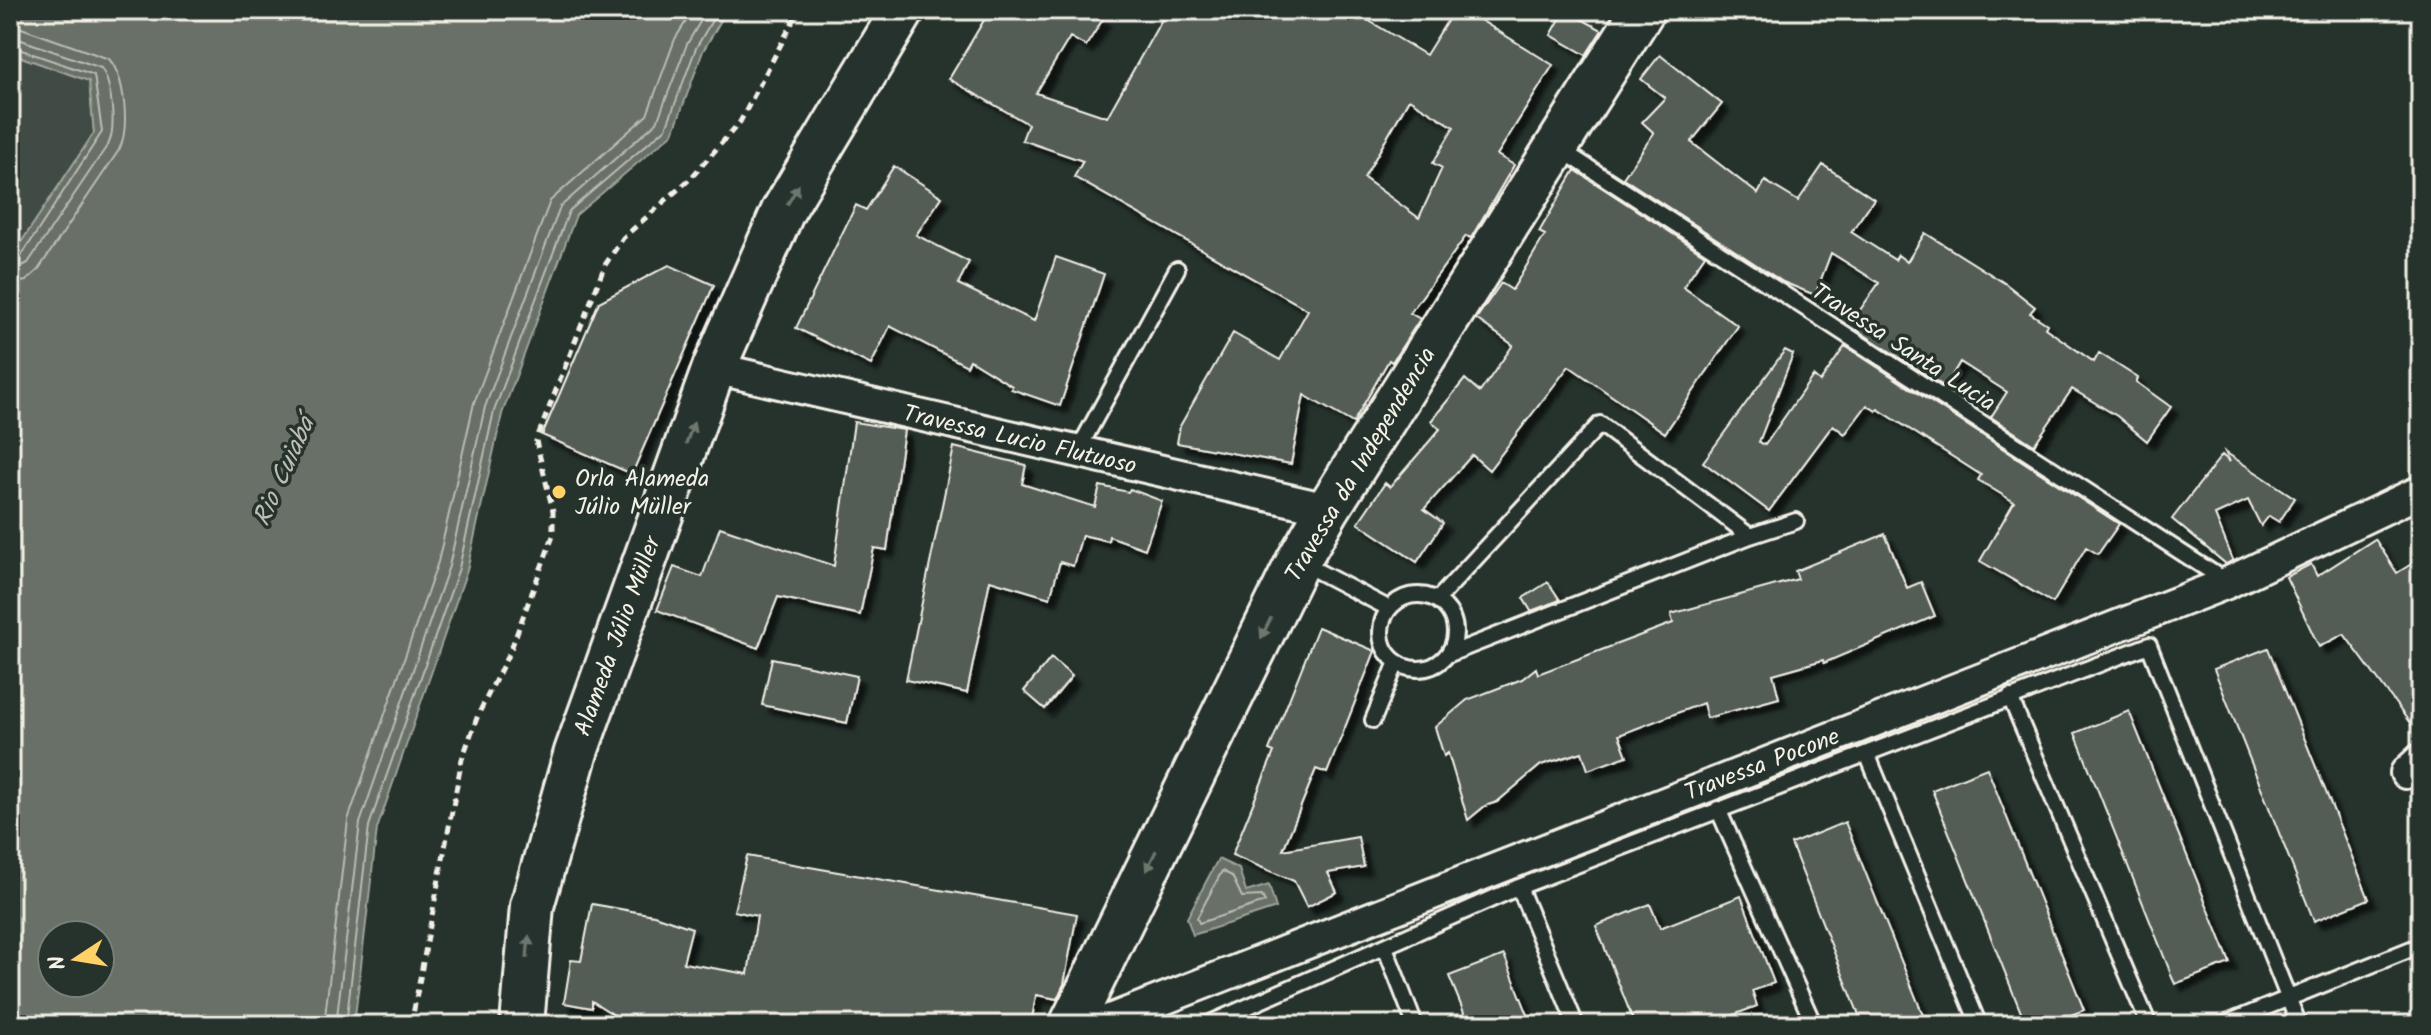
<svg xmlns="http://www.w3.org/2000/svg" width="2431" height="1035" font-family="Kalam,sans-serif">
	<defs>
		<filter id="shadow"><feDropShadow dx="7" dy="7" stdDeviation="2" flood-color="#0009"/></filter>
	</defs>
	<rect width="100%" height="100%" fill="#26332d"/>
	<filter id="ink" filterUnits="userSpaceOnUse"><feTurbulence type="fractalNoise" baseFrequency=".0125" numOctaves="2"/><feDisplacementMap in="SourceGraphic" scale="16" xChannelSelector="R" yChannelSelector="G"/><feConvolveMatrix kernelMatrix="1 2 1 2 8 2 1 2 1" color-interpolation-filters="sRGB"/></filter>
	<g filter="url(#ink)">
		<!-- green -->
		<path fill="#414b45" stroke="#9a9e96" stroke-width="2" d="M10 53 89 81 94 133 10 259Z"/>
		<!-- water -->
		<path fill="#676f68" stroke="#9fa39b" stroke-width="2" fill-rule="evenodd" d="M10 10H727L703 51 673 133 576 215 502 414 467 570 377 829 354 1025H10V259L94 133 89 81 10 53ZM52 935H100V983H52Z
			M1218 859 1239 869 1246 892 1269 885 1276 908 1193 935 1187 918Z"/>
		<g fill="none" stroke-linecap="round" stroke-linejoin="round">
			<!-- shore -->
			<path stroke="#bcbdb5" stroke-width="2" d="M10 24 109 59C125 77 130 128 119 150L38 270 26 281 10 284
				M10 36 101 68C112 83 116 126 109 143L28 263 10 272
				M10 46 94 75 102 132 20 258 10 262
				M1222 871 1232 876 1242 897 1262 896 1265 902 1199 923 1197 918Z
				M324 1025 348 820 438 562 474 403 550 201 647 115 675 39 693 10
				M336 1025 360 823 449 566 485 407 560 207 657 122 687 44 707 10
				M346 1025 369 826 459 568 494 411 569 211 666 128 696 48 718 10"/>
		</g>
		<!-- building -->
		<path fill="#525c55" stroke="#f4f1e8" stroke-width="2" fill-rule="evenodd" filter="url(#shadow)" d="M990 10H1089L1103 19 1086 46 1070 37 1036 93 1107 117 1167 10H1351L1426 55 1454 10H1464L1553 65 1497 155 1514 165 1471 238 1466 236 1410 313 1420 319 1392 362 1389 360 1353 423 1304 395 1291 464 1177 443 1180 426 1233 333 1280 360 1308 310 1074 177 1083 161 1022 140 1028 124 949 79ZM1409 99 1454 127 1433 163 1442 168 1419 218 1364 178Z
			M1565 10 1602 30 1586 55 1551 35Z
			M1660 55 1722 104 1691 142 1758 194 1765 181 1798 201 1823 165 1874 199 1851 232 1895 260 1898 255 1907 262 1925 233 2006 284 2035 307 2030 313 2047 324 2045 328 2094 362 2099 353 2138 378 2136 382 2171 407 2147 441 2117 416 2072 389 2034 445 1991 417 2007 392 1960 362 1945 387 1857 330 1862 322 1855 317 1879 283 1831 253 1815 295 1783 282 1623 178 1654 133 1642 122 1665 98 1641 79Z
			M894 166 942 197 916 235 969 262 958 284 1034 321 1056 257 1104 274 1060 406 1011 389 1012 386 970 360 967 366 890 326 871 365 796 328 856 205 866 210Z
			M1575 170 1705 255 1683 287 1738 326 1665 433 1569 366 1489 470 1472 455 1424 509 1443 523 1417 562 1358 523 1385 483 1390 487 1440 429 1431 421 1465 379 1480 392 1513 345 1476 319 1501 283 1512 290 1545 235 1539 232Z
			M669 265 714 285 632 474 542 435 599 302Z
			M1845 346 2119 524 2098 554 2086 547 2053 603 1980 561 2014 502 1978 480 1981 475 1878 409 1876 411 1867 405 1845 434 1833 425 1769 511 1703 462 1785 350 1793 354 1759 442 1765 445 1813 376 1820 382Z
			M854 422 904 430 887 550 874 548 860 615 778 597 758 648 657 610 674 567 702 577 720 527 834 566Z
			M954 447 1026 465 1022 484 1095 507 1100 486 1128 492 1130 489 1162 501 1145 549 1109 536 1108 541 1082 535 1073 566 1060 562 1050 598 990 580 967 693 906 680Z
			M2225 452 2295 498 2279 522 2269 516 2261 526 2248 500 2215 515 2233 560 2226 564 2172 519 2222 455 2230 462Z
			M1885 534 1907 588 1921 582 1935 616 1824 663 1823 660 1773 674 1779 698 1707 718 1703 703 1619 735 1627 756 1588 770 1582 752 1541 765 1497 802 1485 806 1468 820 1448 753 1444 756 1435 727 1467 700 1522 679 1536 668 1538 674 1673 623 1671 614 1798 579 1795 571Z
			M2375 539 2397 573 2421 558V738L2344 634 2319 647 2286 577 2311 564 2317 576Z
			M1548 582 1560 600 1531 611 1523 598Z
			M1318 627 1375 651 1327 773 1316 769 1283 850 1358 837 1364 867 1328 873 1337 892 1307 907 1294 881 1232 855 1274 752 1269 750Z
			M2268 648 2369 899 2314 921 2214 669Z
			M772 658 857 676 847 723 762 705Z
			M1051 658 1072 676 1045 709 1024 691Z
			M2129 711 2230 963 2175 984 2075 733Z
			M1987 768 2084 1010 2045 1025H2026L1932 790Z
			M1845 822 1927 1025H1863L1791 844Z
			M747 856 1077 914 1064 984 1057 999 1036 995 1031 1025H630L592 1001V1008L564 1003 571 960 581 961 592 904 654 915 692 928 683 963 748 974 757 916 734 911Z
			M1741 896 1774 983 1752 991 1757 1006 1707 1025H1635L1596 926 1650 904 1660 928Z
			M1504 955 1532 1025H1469L1449 976Z"/>
		<g fill="none" stroke-linecap="round" stroke-linejoin="round">
			<defs>
				<path id="service" d="M1560 149 2227 582
					M1077 452 1177 269
					M1302 563 1388 608
					M1381 632a37 37 0 1 1 74 0a37 37 0 1 1-74 0Z
					M1437 600 1600 424 1750 536
					M1447 655 1750 536 1796 521
					M2010 697 2149 1025
					M1373 720 1397 662
					M1868 756 1979 1025
					M1718 809 1814 1025
					M1519 887 1576 1025
					M1385 947 1415 1025
					M1206 1025 1519 887 2149 645 2299 1025
					M2222 1025 2421 945"/>
				<path id="minor" d="M714 368 1328 509
					M2406 773 2421 759
					M1097 1025 2227 583 2421 491"/>
				<path id="secondary" d="M522 1025 532 906 576 752 714 368 783 211 903 10
					M1071 1025 1298 561 1328 509 1643 10"/>
			</defs>
			<!-- service casing -->
			<use href="#service" stroke="#f4f1e8" stroke-width="20"/>
			<!-- minor casing -->
			<use href="#minor" stroke="#f4f1e8" stroke-width="36"/>
			<!-- secondary casing -->
			<use href="#secondary" stroke="#f4f1e8" stroke-width="48"/>
			<!-- path -->
			<path stroke="#f4f1e8" stroke-width="5" stroke-dasharray="8 6" stroke-linecap="butt" d="M411 1025 462 759 478 715 511 649 553 536V511L536 441 605 265 623 238 690 179 740 122 799 10"/>
			<!-- service -->
			<use href="#service" stroke="#26332d" stroke-width="14"/>
			<!-- minor -->
			<use href="#minor" stroke="#26332d" stroke-width="30"/>
			<!-- secondary -->
			<use href="#secondary" stroke="#26332d" stroke-width="42"/>
		</g>
		<!-- one-way arrows -->
		<defs><path id="oneway-solid" d="M-6-.8H1V-3.2L6.5 0L1 3.2V.8H-6Z" transform="scale(2)"/></defs>
		<g fill="#6e766e">
			<use href="#oneway-solid" transform="translate(793 195) rotate(-59)"/>
			<use href="#oneway-solid" transform="translate(690 433) rotate(-70)"/>
			<use href="#oneway-solid" transform="translate(1266 628) rotate(116)"/>
			<use href="#oneway-solid" transform="translate(1151 861) rotate(116)"/>
			<use href="#oneway-solid" transform="translate(528 947) rotate(-85)"/>
		</g>
	</g>
	<!-- markers -->
	<circle fill="#ffd166" stroke="#26332d" stroke-width="3" cx="559" cy="492" r="8"/>
	<g text-anchor="middle" stroke-width="7" stroke-linejoin="round" paint-order="stroke">
		<!-- street labels -->
		<g font-size="24" fill="#f4f1e8" stroke="#26332d">
			<text transform="translate(1904 347) rotate(33)" y="8">Travessa Santa Lucia</text>
			<text transform="translate(1020 439) rotate(13)" y="8">Travessa Lucio Flutuoso</text>
			<text transform="translate(1360 464) rotate(-59)" y="8">Travessa da Independencia</text>
			<text transform="translate(617 636) rotate(-70)" y="8">Alameda Júlio Müller</text>
			<text transform="translate(1762 764) rotate(-21)" y="8">Travessa Pocone</text>
		</g>
		<!-- poi labels -->
		<g font-size="24" fill="#f4f1e8" stroke="#26332d" text-anchor="start">
			<text x="575" y="486">Orla Alameda<tspan x="575" dy="28">Júlio Müller</tspan></text>
		</g>
		<!-- water labels -->
		<g font-size="26" font-style="italic" fill="#bcbdb5" stroke="#26332d">
			<text transform="translate(283 471) rotate(-66)" y="9">Rio Cuiabá</text>
		</g>
	</g>
	<!-- margin -->
	<rect width="2431" height="1035" fill="none" stroke="#26332d" stroke-width="40"/>
	<rect x="20" y="20" width="2391" height="995" fill="none" stroke="#f4f1e8" stroke-width="3" filter="url(#ink)"/>
	<!-- north arrow -->
	<g transform="translate(76 959) rotate(258)"><circle r="38" fill="#26332d" stroke="#787f78" stroke-width="2"/>
	<path d="M0-6L14 30L0 20L-14 30Z" fill="#ffd166"/>
	<text y="-12" font-size="22" font-weight="bold" text-anchor="middle" fill="#f4f1e8">N</text>
	</g>
</svg>
